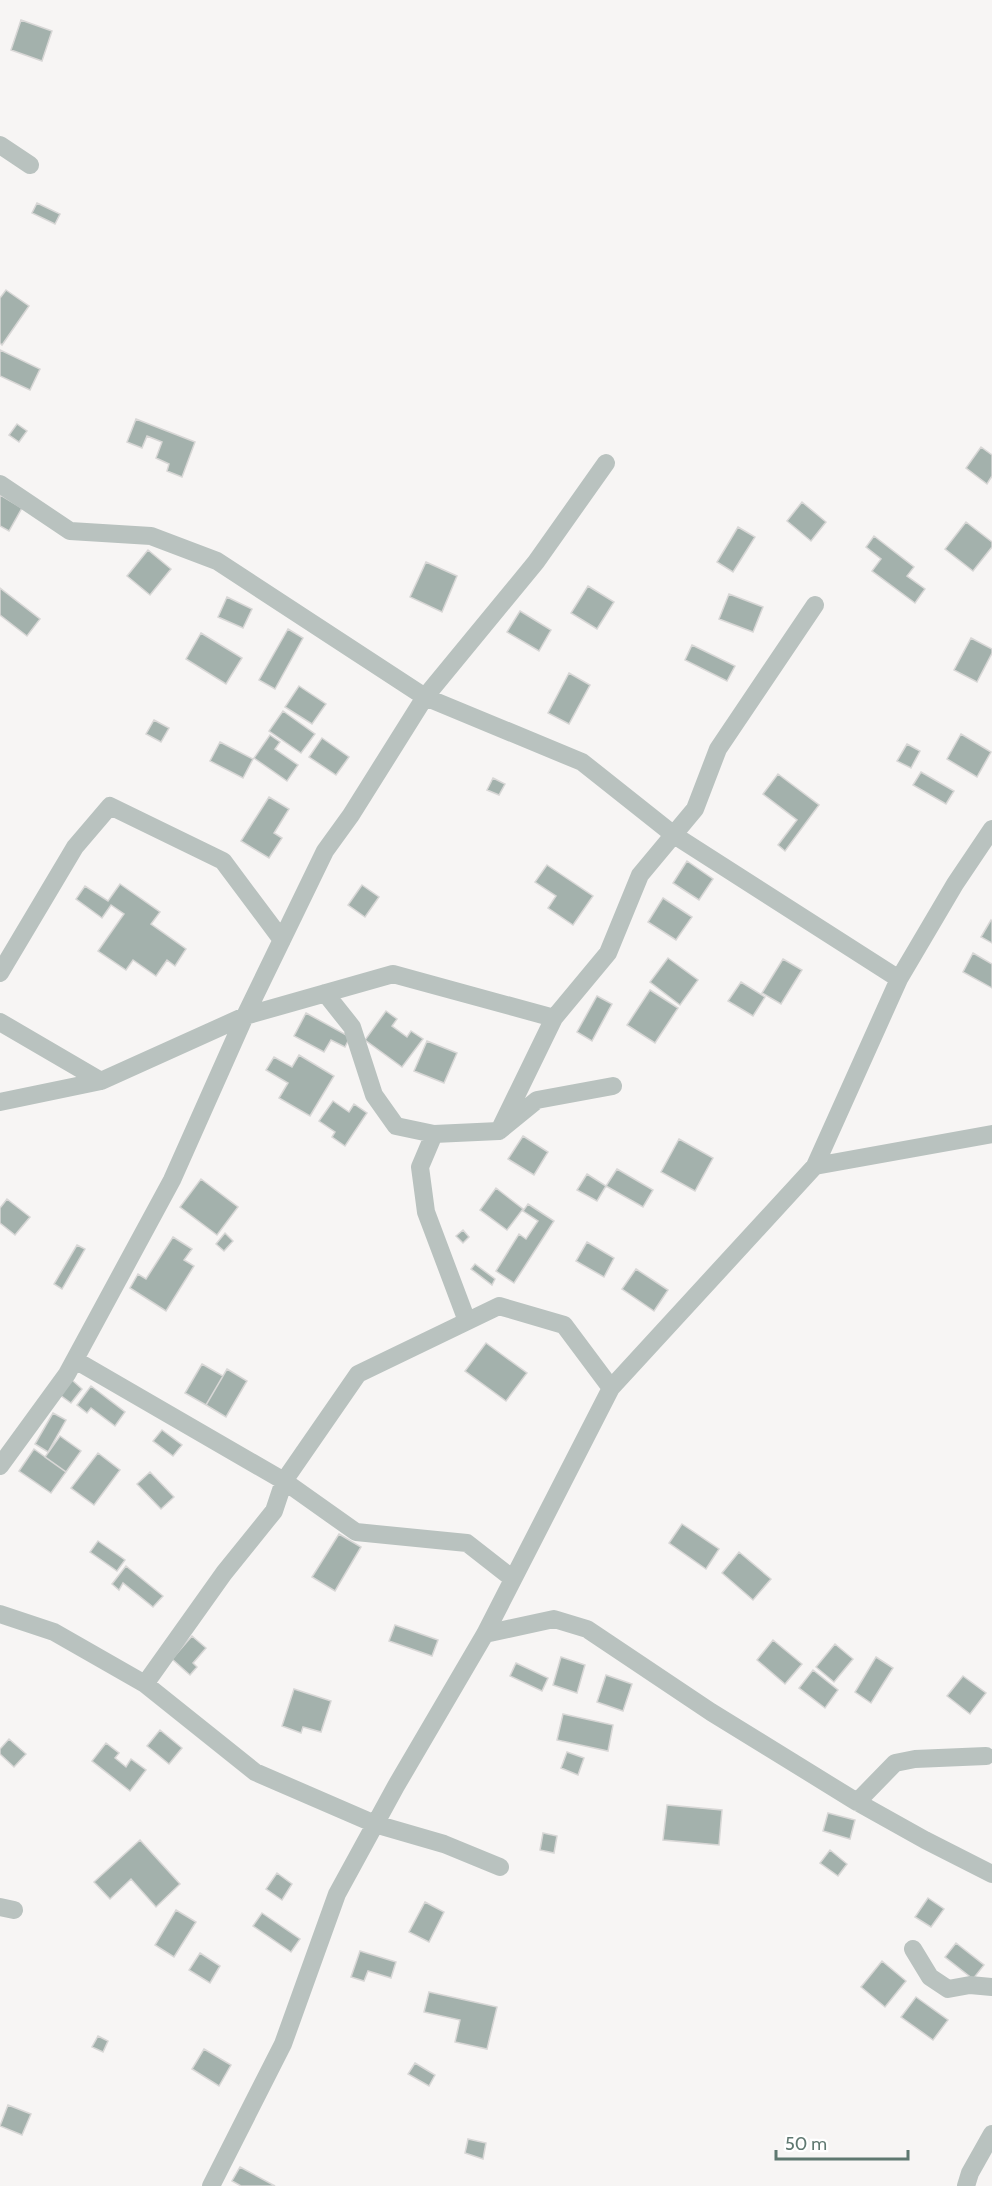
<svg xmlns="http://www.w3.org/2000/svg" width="992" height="2186" font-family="Cabin,sans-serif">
	<rect width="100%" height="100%" fill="#f7f5f4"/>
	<!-- building -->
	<path fill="#a3b1ac" stroke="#d8d7d6" stroke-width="1.5" d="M21 20 52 31 42 61 11 50Z
		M37 203 60 214 55 224 32 213Z
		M6 290 29 306 2 345 0 343V298Z
		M0 350 40 369 30 390 0 376Z
		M136 419 195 442 182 477 167 471 169 464 156 458 162 442 147 436 142 448 127 442Z
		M17 424 27 431 19 442 9 435Z
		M981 447 992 455V476L987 484 966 468Z
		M0 495 22 508 9 531 0 526Z
		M802 502 826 522 811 541 787 521Z
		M966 522 992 542V547L973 571 945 549Z
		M738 527 755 537 733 572 717 562Z
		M874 536 914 567 907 576 925 589 915 603 872 571 881 559 866 547Z
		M148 550 171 569 150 595 127 576Z
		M426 562 457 576 442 612 410 597Z
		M588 586 614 602 597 629 571 613Z
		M0 588 40 619 27 636 0 615Z
		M729 594 763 607 753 632 719 619Z
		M227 597 252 609 243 628 218 617Z
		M520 611 551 630 539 651 507 632Z
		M288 629 303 638 275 689 259 680Z
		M201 633 242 658 226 684 186 659Z
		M971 638 992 649V653L977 682 954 670Z
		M692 645 735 666 727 681 685 660Z
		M569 673 590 685 569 724 548 713Z
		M299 686 326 704 312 724 285 707Z
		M283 711 315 734 301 753 269 731Z
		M154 720 169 728 161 742 146 734Z
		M961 734 991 752 977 777 947 759Z
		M270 735 280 742 275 749 298 765 287 781 254 758Z
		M322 738 349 757 336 775 309 757Z
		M220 742 253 759 243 778 210 761Z
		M907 744 920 751 911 768 897 761Z
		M921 772 954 791 946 804 913 785Z
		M778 774 819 805 785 851 778 845 797 820 763 794Z
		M493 778 505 784 499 795 487 790Z
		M269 797 289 809 274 833 282 838 269 858 241 841Z
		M687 861 713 879 699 900 673 883Z
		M547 865 593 896 573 925 548 908 556 896 535 882Z
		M120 884 160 912 151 924 186 949 175 966 167 960 156 976 133 960 126 970 98 951 124 914 111 905 102 918 76 899 85 886 108 901Z
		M362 885 379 897 365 917 348 905Z
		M663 898 692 917 676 940 648 922Z
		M991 920 992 921V943L981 937Z
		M973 953 992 964V988L963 972Z
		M668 958 698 980 680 1005 650 982Z
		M783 959 802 970 781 1004 762 993Z
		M741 982 765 997 753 1016 728 1001Z
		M650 990 678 1008 655 1043 627 1025Z
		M597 996 612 1004 592 1041 577 1032Z
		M386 1011 397 1019 392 1026 407 1037 411 1031 423 1039 402 1067 365 1040Z
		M306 1013 350 1037 345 1047 331 1040 324 1052 294 1036Z
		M427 1041 457 1053 444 1083 414 1071Z
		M299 1055 334 1076 310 1116 279 1098 288 1083 266 1070 274 1057 292 1067Z
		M333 1101 349 1112 354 1104 367 1113 345 1146 332 1137 335 1132 319 1121Z
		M523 1136 548 1152 534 1175 508 1159Z
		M679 1139 713 1158 695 1191 661 1172Z
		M617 1169 653 1190 643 1207 606 1186Z
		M587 1174 606 1186 597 1201 577 1190Z
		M201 1179 238 1207 217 1235 180 1207Z
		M496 1188 523 1209 507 1230 480 1210Z
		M7 1199 30 1217 15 1235 0 1223V1208Z
		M528 1204 554 1221 514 1283 496 1271 519 1234 526 1239 538 1221 523 1211Z
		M463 1230 469 1237 463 1243 456 1236Z
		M225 1233 233 1241 224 1251 216 1244Z
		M173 1237 192 1249 184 1260 194 1266 166 1311 130 1288 138 1274 146 1279Z
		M587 1242 614 1258 604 1277 576 1261Z
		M77 1245 85 1249 62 1289 54 1284Z
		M475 1264 495 1279 492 1285 471 1269Z
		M636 1269 668 1290 654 1311 622 1289Z
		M486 1343 527 1373 506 1401 465 1371Z
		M202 1364 223 1376 206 1405 185 1393Z
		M227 1369 247 1381 226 1417 206 1405Z
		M72 1380 82 1389 71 1403 60 1395Z
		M91 1386 125 1412 115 1426 91 1408 87 1413 77 1405Z
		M53 1413 66 1420 48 1452 35 1444Z
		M162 1430 182 1445 173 1456 153 1441Z
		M60 1436 81 1451 66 1472 45 1457Z
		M34 1449 66 1472 51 1493 19 1471Z
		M98 1453 120 1470 94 1505 71 1488Z
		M150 1472 174 1497 161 1509 137 1484Z
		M682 1524 719 1549 706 1569 669 1543Z
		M339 1534 361 1547 335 1591 312 1577Z
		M98 1541 125 1560 117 1571 90 1552Z
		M739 1552 771 1579 753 1600 722 1573Z
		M126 1566 163 1596 153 1607 123 1583 119 1590 112 1584Z
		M395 1625 438 1640 432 1656 389 1641Z
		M192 1636 206 1648 193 1663 197 1667 190 1675 172 1659Z
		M773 1640 802 1664 785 1684 757 1660Z
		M835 1644 853 1659 834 1682 816 1667Z
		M561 1657 585 1665 577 1693 553 1685Z
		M876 1657 893 1668 871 1703 855 1692Z
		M516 1663 548 1678 542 1691 510 1676Z
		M813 1670 838 1690 825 1708 799 1688Z
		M606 1675 632 1684 623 1711 597 1702Z
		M963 1676 986 1693 970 1714 947 1696Z
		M294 1689 331 1701 321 1732 303 1727 301 1733 282 1726Z
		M563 1714 613 1725 608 1751 557 1740Z
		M160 1730 182 1748 169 1764 147 1746Z
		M9 1739 26 1754 14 1767 0 1754V1749Z
		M106 1743 119 1753 115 1758 126 1767 131 1759 146 1770 130 1791 92 1761Z
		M567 1752 584 1758 578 1775 561 1768Z
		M667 1805 722 1810 719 1845 663 1840Z
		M828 1813 855 1820 850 1839 823 1831Z
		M543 1833 557 1836 554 1853 540 1850Z
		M140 1840 180 1884 156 1907 131 1879 110 1899 94 1882Z
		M830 1850 847 1864 838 1876 820 1863Z
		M277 1873 292 1884 282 1900 266 1889Z
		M928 1898 944 1909 931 1927 915 1917Z
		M425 1902 444 1912 429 1942 409 1932Z
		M176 1910 196 1922 174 1957 155 1945Z
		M262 1913 300 1939 291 1952 253 1926Z
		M956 1943 984 1965 973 1979 945 1957Z
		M360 1951 396 1962 391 1978 368 1971 364 1981 351 1977Z
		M200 1953 220 1966 210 1983 189 1970Z
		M882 1961 906 1981 885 2007 861 1987Z
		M429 1992 497 2007 487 2049 455 2042 460 2020 424 2012Z
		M916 1997 948 2020 933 2040 901 2017Z
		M98 2036 108 2041 103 2052 92 2047Z
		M204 2049 231 2065 219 2086 192 2069Z
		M415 2063 435 2075 429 2086 408 2074Z
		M8 2105 31 2114 22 2135 0 2126Z
		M468 2139 486 2143 483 2159 465 2153Z
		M240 2167 275 2186H241L232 2181Z"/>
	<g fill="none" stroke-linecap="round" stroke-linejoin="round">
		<!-- minor -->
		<path stroke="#b9c2bf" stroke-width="18" d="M0 145 30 165
			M0 484 70 531 151 536 217 561 425 697 582 762 674 835 899 979 815 1166
			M0 973 75 847 110 806 223 861 282 940
			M899 979 955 884 992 829
			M325 993 352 1027 374 1095 396 1126 434 1134 499 1131 537 1100 613 1086
			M0 1022 101 1081
			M0 1102 101 1081 245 1016 393 974 554 1018
			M499 1131 554 1018 608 953 640 875 695 809 718 749 815 605
			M434 1134 420 1167 426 1212 467 1321
			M75 1360 284 1481 356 1532 467 1543 513 1579
			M0 1466 67 1374 172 1180 245 1016 325 851 351 815 425 697 536 562 606 463
			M0 1614 54 1632 145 1684 255 1772 375 1824 444 1844 500 1867
			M485 1634 554 1619 587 1629 711 1712 857 1802 925 1840 992 1874
			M145 1684 224 1573 274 1511 284 1481 358 1374 499 1306 564 1325 611 1388
			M857 1802 895 1763 915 1759 986 1756
			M0 1907 14 1910
			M913 1949 930 1977 948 1989 970 1985 992 1987
			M211 2186 283 2044 337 1894 396 1786 485 1634 611 1388 815 1166 992 1134
			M966 2186 970 2173 992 2134"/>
	</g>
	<!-- scale -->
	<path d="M776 2150v9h132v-9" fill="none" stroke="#5f7870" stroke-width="3"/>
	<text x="785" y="2150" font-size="18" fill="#5f7870" stroke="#ffffff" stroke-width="4.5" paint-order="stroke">50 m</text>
</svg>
